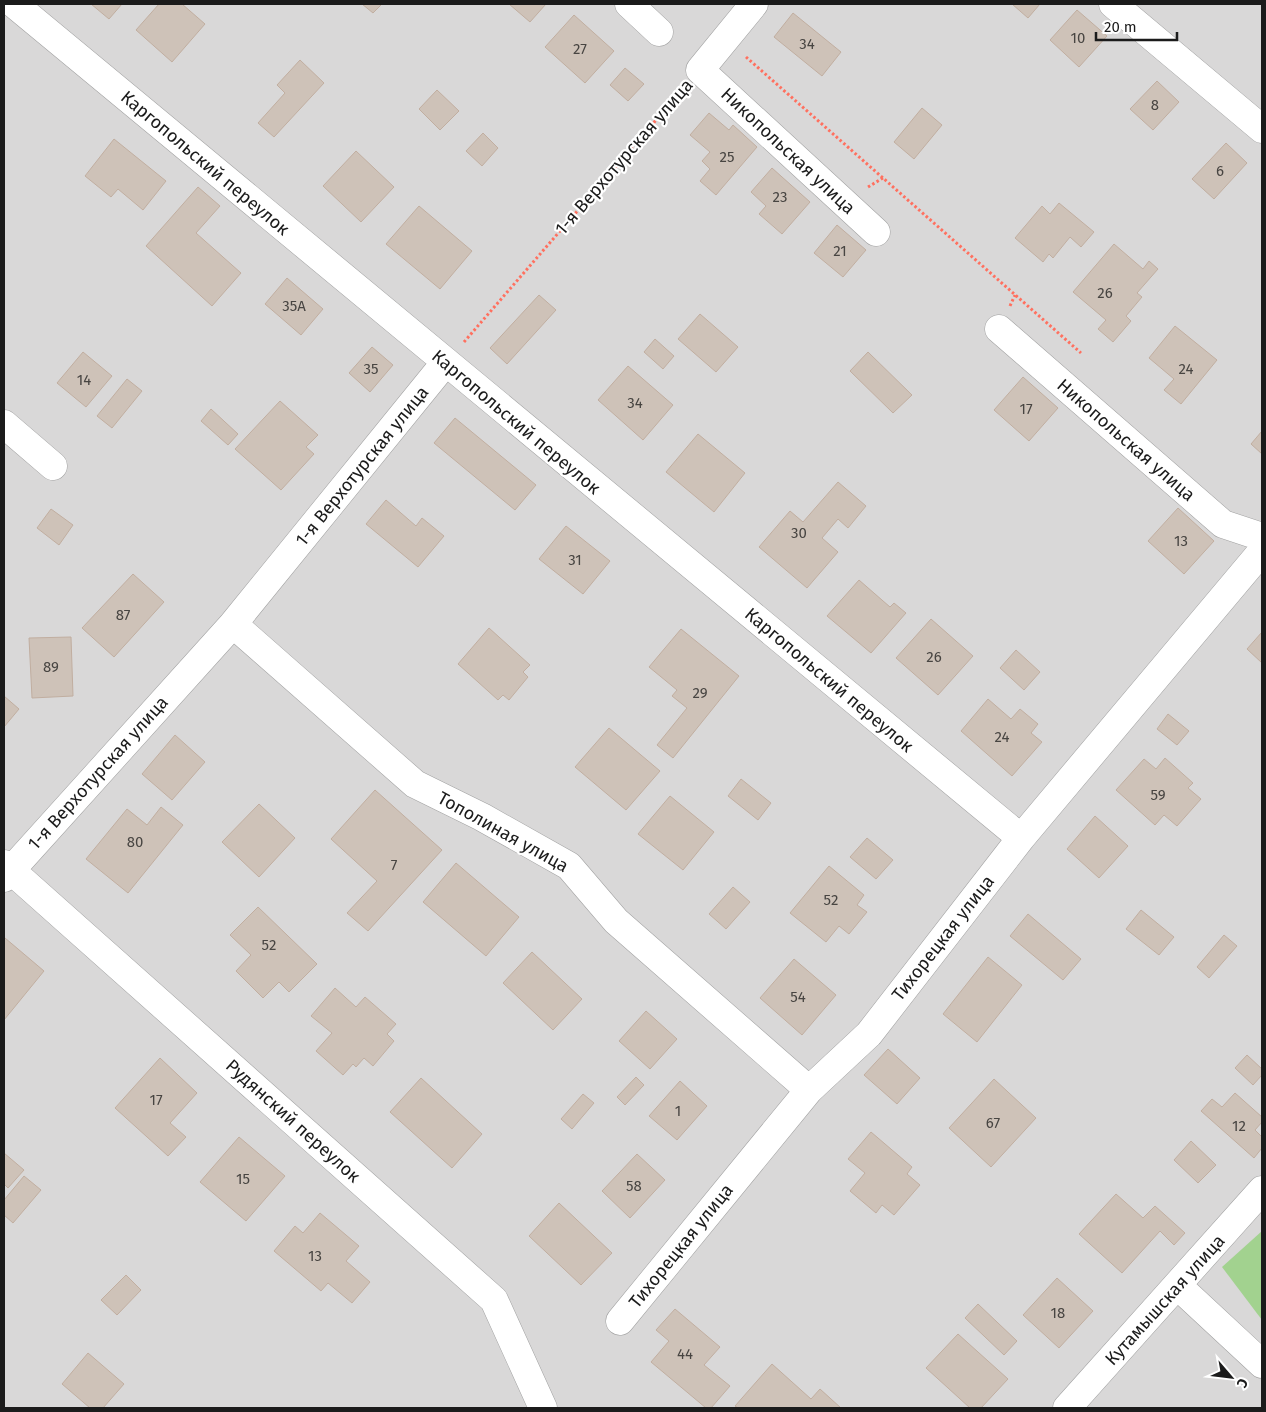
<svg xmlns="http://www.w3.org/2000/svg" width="1266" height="1412" font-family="'Fira Sans',sans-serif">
	<rect width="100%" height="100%" fill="#eee9df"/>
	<!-- residential -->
	<path fill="#d9d8d8" d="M4 4H1262V1408H4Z"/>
	<!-- forest -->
	<path fill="#a2d28f" d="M1262 1231V1320L1222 1267Z"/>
	<!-- building -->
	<path fill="#cec2b8" stroke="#c1aea0" d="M91 4H122L109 19Z
		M159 4H182L205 24 172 62 136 30Z
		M362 4H382L373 13Z
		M509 4H546L530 22Z
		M1012 4H1040L1028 18Z
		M1077 10 1107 36 1079 67 1050 40Z
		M793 13 841 52 822 76 774 37Z
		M574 15 614 51 585 83 545 47Z
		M300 60 324 83 274 137 258 123 285 93 277 85Z
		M625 68 644 84 628 101 610 85Z
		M1157 81 1179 102 1153 130 1130 109Z
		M437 90 459 111 440 130 419 109Z
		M922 108 942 125 914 159 894 142Z
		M709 113 729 130 733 125 757 147 716 195 700 181 710 169 702 161 710 152 690 135Z
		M483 133 498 148 482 166 466 151Z
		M114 139 166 181 143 210 118 189 111 197 85 176Z
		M1226 143 1247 163 1214 199 1192 179Z
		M356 151 394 187 361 222 323 186Z
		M772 168 810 202 782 234 759 214 766 206 751 192Z
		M198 187 220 206 196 233 241 273 212 306 146 246Z
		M1059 203 1094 232 1081 247 1070 237 1053 258 1049 254 1043 262 1015 238 1042 206 1050 214Z
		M419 206 472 251 440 289 386 244Z
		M837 225 866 250 843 277 814 253Z
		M1114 244 1143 269 1149 261 1158 269 1137 293 1142 297 1126 316 1131 321 1113 342 1098 329 1106 320 1073 292Z
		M287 278 323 309 301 335 265 304Z
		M539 295 556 310 507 364 490 348Z
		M700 314 738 347 716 372 678 339Z
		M1175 326 1217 360 1181 404 1164 390 1174 379 1149 358Z
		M655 339 674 356 663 369 644 352Z
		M372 347 393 365 370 392 349 373Z
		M83 352 112 376 86 407 57 383Z
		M868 352 912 395 893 413 850 371Z
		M628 366 673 405 643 440 598 400Z
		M1023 377 1058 408 1029 441 994 410Z
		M127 379 142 391 112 428 97 416Z
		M280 401 318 435 306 447 314 454 281 490 235 449Z
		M211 409 238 434 228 445 201 421Z
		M455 418 536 485 515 510 434 443Z
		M1262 431V454L1251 444Z
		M698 434 745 473 714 512 666 472Z
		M838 482 866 506 848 528 838 519 822 538 838 552 807 588 759 547 790 511 803 522Z
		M386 500 416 526 422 518 444 536 418 567 366 524Z
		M1178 508 1214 541 1184 574 1148 541Z
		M51 509 73 525 59 545 37 528Z
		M566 526 610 561 583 594 539 559Z
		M133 574 164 602 114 657 82 628Z
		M859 580 890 607 894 603 906 613 871 653 827 616Z
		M931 619 973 656 938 695 896 658Z
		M489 628 530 665 523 672 528 677 509 700 503 695 498 700 458 664Z
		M681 629 739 676 673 758 657 745 687 708 672 696 677 690 649 667Z
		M1262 632V663L1247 649Z
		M71 637 73 696 32 698 29 638Z
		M1016 650 1040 672 1024 690 1000 668Z
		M4 696 19 709 4 727Z
		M988 699 1011 719 1020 709 1038 724 1031 733 1042 742 1012 776 961 731Z
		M1168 714 1189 731 1177 745 1157 729Z
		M609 728 660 771 626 810 575 767Z
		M175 735 205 762 172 800 142 774Z
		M1165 758 1193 783 1188 788 1201 799 1177 826 1164 815 1155 825 1116 790 1144 759 1156 769Z
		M741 779 771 803 758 820 728 796Z
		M375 790 442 850 368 931 347 913 377 881 331 839Z
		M670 796 714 832 683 870 638 834Z
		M259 804 295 838 259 877 222 842Z
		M161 807 183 825 128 893 86 859 127 809 147 825Z
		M1095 816 1128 846 1099 878 1067 849Z
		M867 838 893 860 876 879 850 857Z
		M456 863 519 917 486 956 423 902Z
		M829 866 864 895 857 905 867 912 849 934 839 926 826 942 790 913Z
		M733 887 750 902 726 929 709 914Z
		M258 907 317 964 289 992 279 982 263 998 236 971 251 955 230 935Z
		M1141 910 1174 937 1159 955 1126 929Z
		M1028 914 1081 959 1063 980 1010 936Z
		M1224 935 1237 946 1209 978 1197 967Z
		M5 938 44 971 4 1020V940Z
		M532 952 582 999 553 1030 503 983Z
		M988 957 1022 985 977 1042 943 1014Z
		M794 959 836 995 802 1035 760 998Z
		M335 988 356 1007 365 997 396 1024 387 1034 394 1041 373 1066 364 1058 356 1067 353 1064 343 1075 316 1051 332 1033 311 1016Z
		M646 1011 677 1039 650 1069 619 1041Z
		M888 1049 920 1078 897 1104 864 1075Z
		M1247 1055 1262 1069V1075L1253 1085 1235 1068Z
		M160 1058 197 1093 170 1123 186 1137 168 1156 115 1108Z
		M636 1077 644 1085 625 1105 617 1097Z
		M421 1078 482 1134 452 1168 390 1112Z
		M994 1079 1036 1118 991 1167 949 1128Z
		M680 1081 707 1106 677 1140 649 1116Z
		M1235 1093 1262 1117V1122L1255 1130 1262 1137V1148L1254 1158 1201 1111 1212 1099 1222 1107Z
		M583 1094 594 1103 572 1129 561 1119Z
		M871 1132 912 1167 907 1174 920 1185 894 1215 882 1205 876 1213 850 1191 865 1173 848 1159Z
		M239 1137 285 1176 246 1221 200 1182Z
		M1191 1141 1216 1165 1198 1183 1174 1160Z
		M4 1153 24 1170 8 1188 4 1184Z
		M637 1154 665 1180 630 1218 602 1191Z
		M24 1176 41 1190 13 1223 4 1215V1200Z
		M1116 1194 1143 1218 1155 1206 1185 1233 1174 1245 1160 1231 1122 1273 1079 1234Z
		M559 1203 612 1253 581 1285 529 1236Z
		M320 1213 359 1246 346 1261 370 1282 352 1303 328 1283 321 1291 274 1251 295 1226 303 1233Z
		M126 1275 141 1290 117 1315 101 1300Z
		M1057 1278 1093 1311 1059 1348 1023 1315Z
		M978 1304 1017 1341 1004 1355 965 1318Z
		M675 1309 720 1347 704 1365 730 1386 711 1408H706L651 1362 669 1341 656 1330Z
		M958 1334 1008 1379 981 1408H970L926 1368Z
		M88 1353 124 1384 103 1408H90L62 1384Z
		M772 1364 811 1399 820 1389 841 1408H738L735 1406Z"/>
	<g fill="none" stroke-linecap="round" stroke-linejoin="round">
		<defs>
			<path id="street" d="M14 4 1021 838
				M629 4 659 32
				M754 4 700 70 876 232
				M1113 4 1262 129
				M999 329 1223 524 1262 537
				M4 424 53 466
				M233 624 415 784 482 817 569 866 616 921 809 1090
				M4 864 494 1300 543 1408
				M4 878 233 624 445 363
				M1178 1286 1262 1364
				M620 1321 809 1090 869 1034 1021 838 1262 551
				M1067 1408 1262 1190"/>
		</defs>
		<!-- street casing -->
		<use href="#street" stroke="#a2a2a2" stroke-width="29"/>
		<!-- path -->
		<path stroke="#ff705f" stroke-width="3" stroke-dasharray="2.5 2.5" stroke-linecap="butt" d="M746 57 1081 353
			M868 187 883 178
			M1010 306 1015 295
			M464 342 682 90"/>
		<!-- street -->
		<use href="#street" stroke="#fff" stroke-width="28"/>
	</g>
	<g text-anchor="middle" stroke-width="4.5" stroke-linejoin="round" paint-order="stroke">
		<!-- number labels -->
		<g font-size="15" fill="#484542">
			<text x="1078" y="43">10</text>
			<text x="807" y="49">34</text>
			<text x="580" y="54">27</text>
			<text x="1155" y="110">8</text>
			<text x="727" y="162">25</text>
			<text x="1220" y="176">6</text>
			<text x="780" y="202">23</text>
			<text x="840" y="256">21</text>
			<text x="1105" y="298">26</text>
			<text x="294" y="311">35А</text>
			<text x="371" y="374">35</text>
			<text x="1186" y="374">24</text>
			<text x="84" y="385">14</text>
			<text x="635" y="408">34</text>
			<text x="1026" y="414">17</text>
			<text x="799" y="538">30</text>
			<text x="1181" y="546">13</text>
			<text x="575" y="565">31</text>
			<text x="123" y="620">87</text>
			<text x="934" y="662">26</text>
			<text x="51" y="672">89</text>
			<text x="700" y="698">29</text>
			<text x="1002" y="742">24</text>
			<text x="1158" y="800">59</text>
			<text x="135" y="847">80</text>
			<text x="394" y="870">7</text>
			<text x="831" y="905">52</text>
			<text x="269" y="950">52</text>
			<text x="798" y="1002">54</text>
			<text x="156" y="1105">17</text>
			<text x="678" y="1116">1</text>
			<text x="993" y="1128">67</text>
			<text x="1239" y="1131">12</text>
			<text x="243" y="1184">15</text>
			<text x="634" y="1191">58</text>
			<text x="315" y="1261">13</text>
			<text x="1058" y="1318">18</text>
			<text x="685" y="1359">44</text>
		</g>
		<!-- street labels -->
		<g font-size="18" fill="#1b1b1b" stroke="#fff">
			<text transform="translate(788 151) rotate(43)" y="6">Никопольская улица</text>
			<text transform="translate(624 157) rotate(-49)" y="6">1-я Верхотурская улица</text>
			<text transform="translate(205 163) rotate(40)" y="6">Каргопольский переулок</text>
			<text transform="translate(516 422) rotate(40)" y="6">Каргопольский переулок</text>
			<text transform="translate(1126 440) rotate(41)" y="6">Никопольская улица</text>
			<text transform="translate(362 466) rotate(-51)" y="6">1-я Верхотурская улица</text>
			<text transform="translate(829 680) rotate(40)" y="6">Каргопольский переулок</text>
			<text transform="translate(98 773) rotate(-48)" y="6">1-я Верхотурская улица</text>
			<text transform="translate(503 832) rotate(29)" y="6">Тополиная улица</text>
			<text transform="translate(943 938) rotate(-52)" y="6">Тихорецкая улица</text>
			<text transform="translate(293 1121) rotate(42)" y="6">Рудянский переулок</text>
			<text transform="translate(681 1246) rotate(-51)" y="6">Тихорецкая улица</text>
			<text transform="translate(1165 1300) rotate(-48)" y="6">Кутамышская улица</text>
		</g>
	</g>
	<!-- border -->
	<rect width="1266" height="1412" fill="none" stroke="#1b1b1b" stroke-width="10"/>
	<!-- north arrow -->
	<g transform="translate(1231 1377) rotate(118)" stroke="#ffffff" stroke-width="4" paint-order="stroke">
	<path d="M0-4L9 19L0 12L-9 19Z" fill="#1b1b1b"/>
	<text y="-8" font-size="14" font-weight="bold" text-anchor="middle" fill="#1b1b1b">С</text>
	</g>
	<!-- scale -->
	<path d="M1096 32v8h81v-8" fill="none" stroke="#1b1b1b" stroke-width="2.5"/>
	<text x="1104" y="32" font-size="15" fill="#1b1b1b" stroke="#ffffff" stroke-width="4" paint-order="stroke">20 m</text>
</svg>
